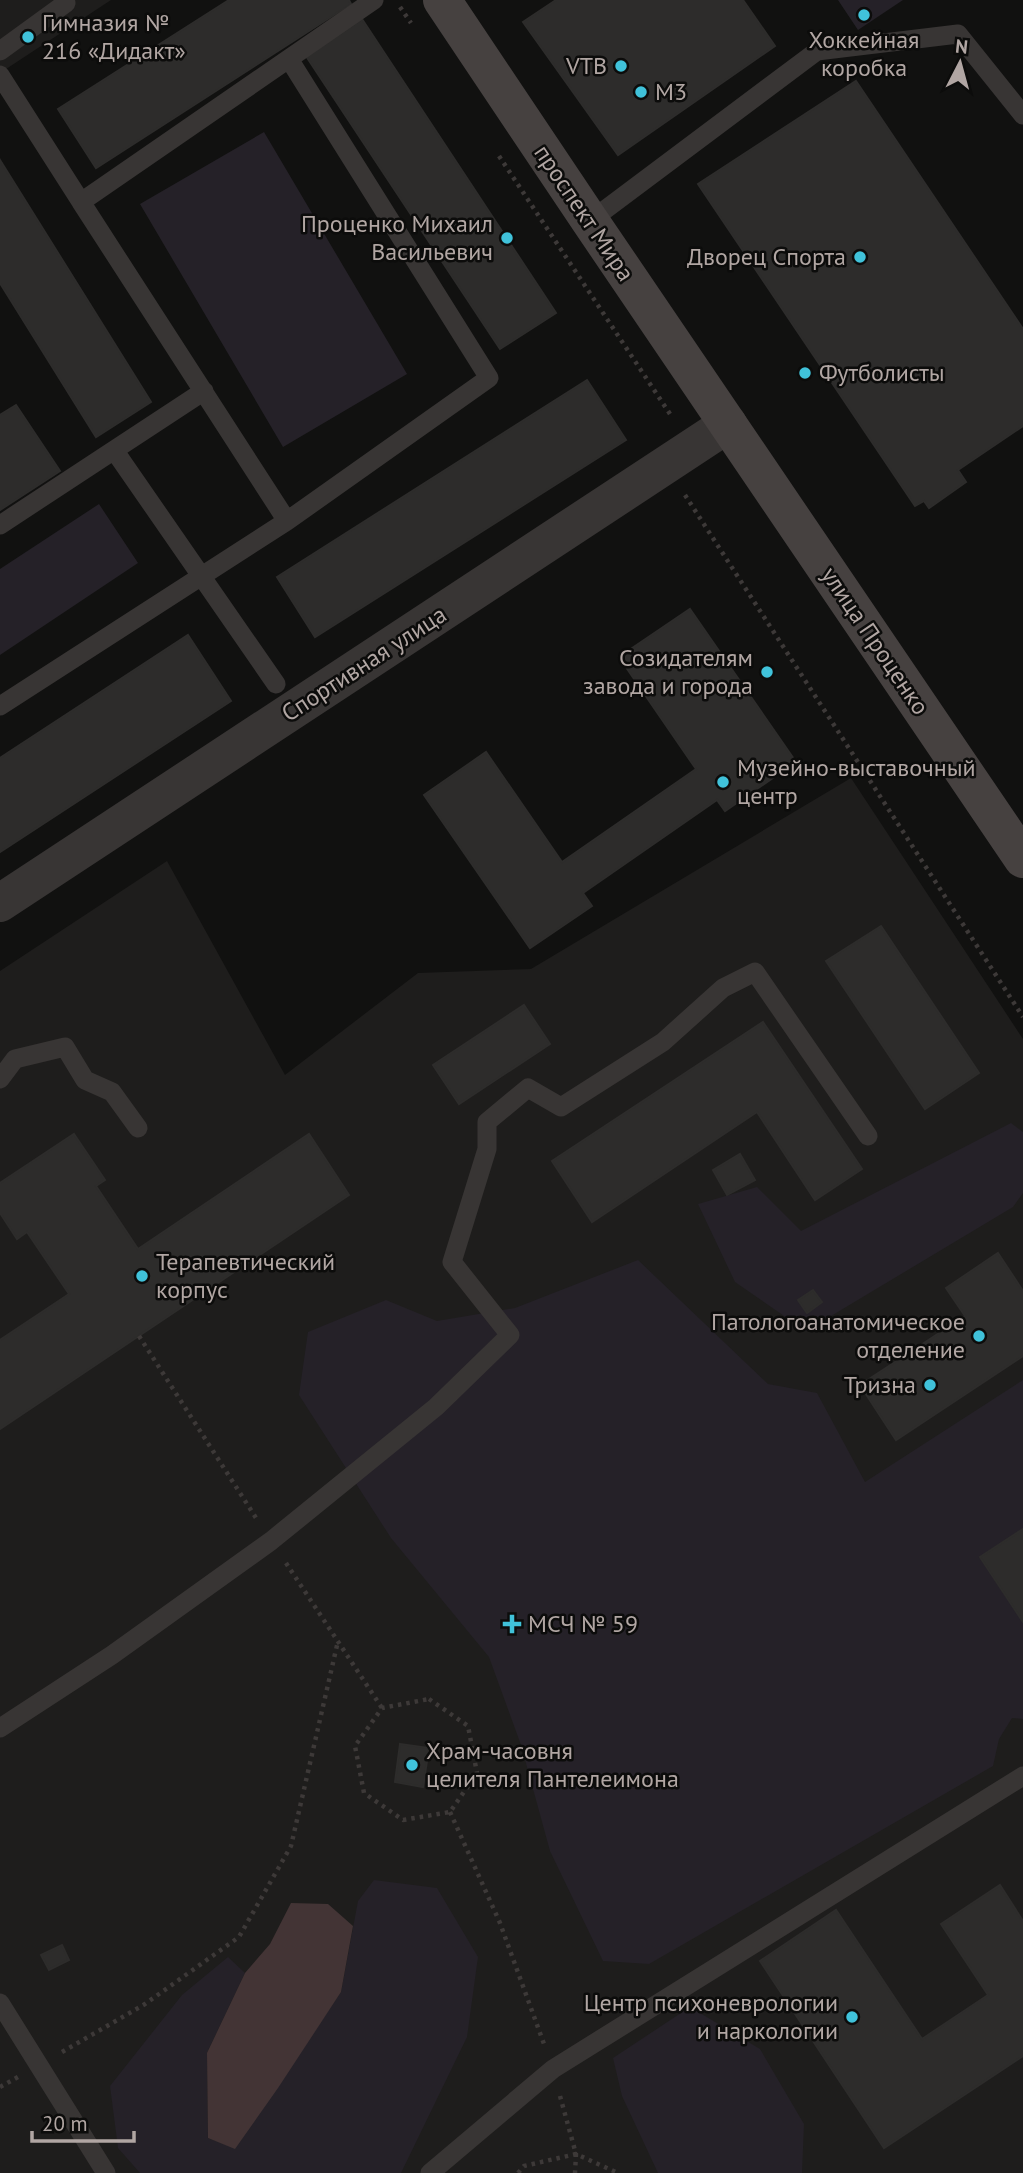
<svg xmlns="http://www.w3.org/2000/svg" width="1023" height="2173" font-family="'PT Sans',sans-serif">
	<rect width="100%" height="100%" fill="#111110"/>
	<!-- built -->
	<path fill="#1e1d1c" d="M0 0H111L0 73Z
		M851 778 1023 1039V2173H0V971L167 861 285 1075 418 973 531 969Z"/>
	<!-- green -->
	<path fill="#252128" d="M838 0H903L858 30Z
		M264 132 407 374 283 447 140 204Z
		M99 504 138 563 0 655V569Z
		M1011 1123 1023 1132V1193L1013 1207 806 1331 735 1282 698 1204 757 1187 801 1231Z
		M638 1260 768 1384 817 1393 865 1482 1023 1380V1529L980 1557 1023 1622V1719L1012 1718 999 1739 993 1766 649 1964 603 1961 550 1851 521 1745 489 1657 391 1538 299 1395 308 1332 386 1300 437 1321 515 1308Z
		M374 1880 437 1888 478 1957 467 2037 401 2173H140L118 2148 110 2086 182 1995 228 1957 245 1973 207 2053 208 2138 235 2148 341 1992 358 1901Z
		M690 2007 760 2049 804 2124 802 2173H658L622 2096 613 2058Z"/>
	<!-- water -->
	<path fill="#433435" d="M291 1903 328 1904 353 1926 341 1992 278 2088 235 2149 208 2138 207 2053 245 1973 270 1944Z"/>
	<!-- building -->
	<path fill="#2d2c2b" stroke="#2d2c2b" stroke-width="2" d="M229 0H349L351 4 96 168 58 109Z
		M556 0H743L775 46 618 155 523 22Z
		M362 19 556 313 500 349 306 56Z
		M856 81 1023 329V426L958 470 966 482 929 508 924 501 915 506 698 184Z
		M0 160 151 402 96 437 0 283Z
		M587 380 626 440 315 637 277 577Z
		M16 405 60 471 0 510V415Z
		M690 609 796 762 725 811 717 800 583 893 592 906 530 948 424 795 486 752 562 862 696 769 619 657Z
		M188 635 231 701 0 852V758Z
		M881 926 979 1073 925 1109 826 961Z
		M524 1005 550 1044 459 1104 433 1065Z
		M763 1022 862 1169 815 1200 757 1112 592 1222 552 1161Z
		M74 1134 105 1180 96 1186 138 1249 309 1134 349 1195 0 1429V1340L69 1294 27 1232 17 1239 0 1213V1183Z
		M740 1154 755 1180 727 1195 713 1170Z
		M998 1253 1023 1291V1356L896 1440 860 1385 965 1316 946 1288Z
		M813 1290 822 1302 807 1313 798 1300Z
		M1023 1529V1622L980 1557Z
		M400 1744 429 1748 423 1787 395 1782Z
		M1000 1885 1023 1921V2056L884 2148 760 1961 836 1910 922 2039 988 1995 941 1924Z
		M62 1945 69 1960 49 1970 41 1955Z"/>
	<g fill="none" stroke-linecap="round" stroke-linejoin="round">
		<!-- path -->
		<path stroke="#3d3938" stroke-width="4.5" stroke-dasharray="3.5 5" stroke-linecap="butt" d="M400 7 411 23
			M499 156 672 417
			M685 495 1023 1017
			M139 1336 258 1521
			M286 1563 382 1708
			M429 1699 468 1726 477 1773 450 1812 403 1820 364 1793 355 1746 382 1708Z
			M450 1812 500 1923 544 2044
			M62 2052 145 2004 239 1937 291 1846 338 1641
			M0 2087 18 2077
			M560 2096 576 2154 575 2173
			M518 2173 524 2166 576 2154 618 2173"/>
		<!-- service -->
		<path stroke="#383534" stroke-width="19" d="M0 51 66 3
			M289 59 489 378 287 521 81 202 374 0
			M0 75 81 202
			M590 221 817 51 958 34 1023 115
			M114 450 276 684
			M0 525 204 391
			M0 706 287 521
			M0 1079 15 1059 65 1047 85 1080 112 1092 138 1128
			M0 1728 112 1655 271 1541 436 1407 510 1335 452 1262 487 1149V1122L528 1088 561 1107 663 1042 723 988 755 972 868 1136
			M0 2003 106 2173
			M430 2173 553 2069 1023 1776"/>
		<!-- tertiary -->
		<path stroke="#383534" stroke-width="38" d="M0 903 728 424"/>
		<!-- secondary -->
		<path stroke="#464140" stroke-width="38" d="M442 0 590 221 1023 859"/>
	</g>
	<!-- markers -->
	<g fill="#40c2da" stroke="#0c0c0b" stroke-width="2.5">
		<circle cx="864" cy="15" r="7"/>
		<circle cx="28" cy="37" r="7"/>
		<circle cx="621" cy="66" r="7"/>
		<circle cx="641" cy="92" r="7"/>
		<circle cx="507" cy="238" r="7"/>
		<circle cx="860" cy="257" r="7"/>
		<circle cx="805" cy="373" r="7"/>
		<circle cx="767" cy="672" r="7"/>
		<circle cx="723" cy="782" r="7"/>
		<circle cx="142" cy="1276" r="7"/>
		<circle cx="979" cy="1336" r="7"/>
		<circle cx="930" cy="1385" r="7"/>
		<path d="M508.5 1613.5h7v7h7v7h-7v7h-7v-7h-7v-7h7z"/>
		<circle cx="412" cy="1765" r="7"/>
		<circle cx="852" cy="2017" r="7"/>
	</g>
	<g text-anchor="middle" stroke-width="5" stroke-linejoin="round" paint-order="stroke">
		<!-- poi labels -->
		<g font-size="24" fill="#b1a6a3" stroke="#0c0c0b" text-anchor="start">
			<text x="42" y="31">Гимназия №<tspan x="42" dy="28">216 «Дидакт»</tspan></text>
			<text x="864" y="48" text-anchor="middle">Хоккейная<tspan x="864" dy="28">коробка</tspan></text>
			<text x="607" y="74" text-anchor="end">VTB</text>
			<text x="655" y="100">M3</text>
			<text x="493" y="232" text-anchor="end">Проценко Михаил<tspan x="493" dy="28">Васильевич</tspan></text>
			<text x="846" y="265" text-anchor="end">Дворец Спорта</text>
			<text x="819" y="381">Футболисты</text>
			<text x="753" y="666" text-anchor="end">Созидателям<tspan x="753" dy="28">завода и города</tspan></text>
			<text x="737" y="776">Музейно-выставочный<tspan x="737" dy="28">центр</tspan></text>
			<text x="156" y="1270">Терапевтический<tspan x="156" dy="28">корпус</tspan></text>
			<text x="965" y="1330" text-anchor="end">Патологоанатомическое<tspan x="965" dy="28">отделение</tspan></text>
			<text x="916" y="1393" text-anchor="end">Тризна</text>
			<text x="528" y="1632">МСЧ № 59</text>
			<text x="426" y="1759">Храм-часовня<tspan x="426" dy="28">целителя Пантелеимона</tspan></text>
			<text x="838" y="2011" text-anchor="end">Центр психоневрологии<tspan x="838" dy="28">и наркологии</tspan></text>
		</g>
		<!-- street labels -->
		<g font-size="24" fill="#b1a6a3" stroke="#0c0c0b">
			<text transform="translate(584 213) rotate(56)" y="8">проспект Мира</text>
			<text transform="translate(875 641) rotate(56)" y="8">улица Проценко</text>
			<text transform="translate(364 664) rotate(-33)" y="8">Спортивная улица</text>
		</g>
	</g>
	<!-- north arrow -->
	<g transform="translate(960 63) rotate(6)" stroke="#0c0c0b" stroke-width="5" paint-order="stroke">
	<path d="M0-5L12 26L0 18L-12 26Z" fill="#b1a6a3"/>
	<text y="-10" font-size="19" font-weight="bold" text-anchor="middle" fill="#b1a6a3">N</text>
	</g>
	<!-- scale -->
	<path d="M32 2131v10h102v-10" fill="none" stroke="#b1a6a3" stroke-width="3.5"/>
	<text x="42" y="2131" font-size="21" fill="#b1a6a3" stroke="#0c0c0b" stroke-width="5" paint-order="stroke">20 m</text>
</svg>
